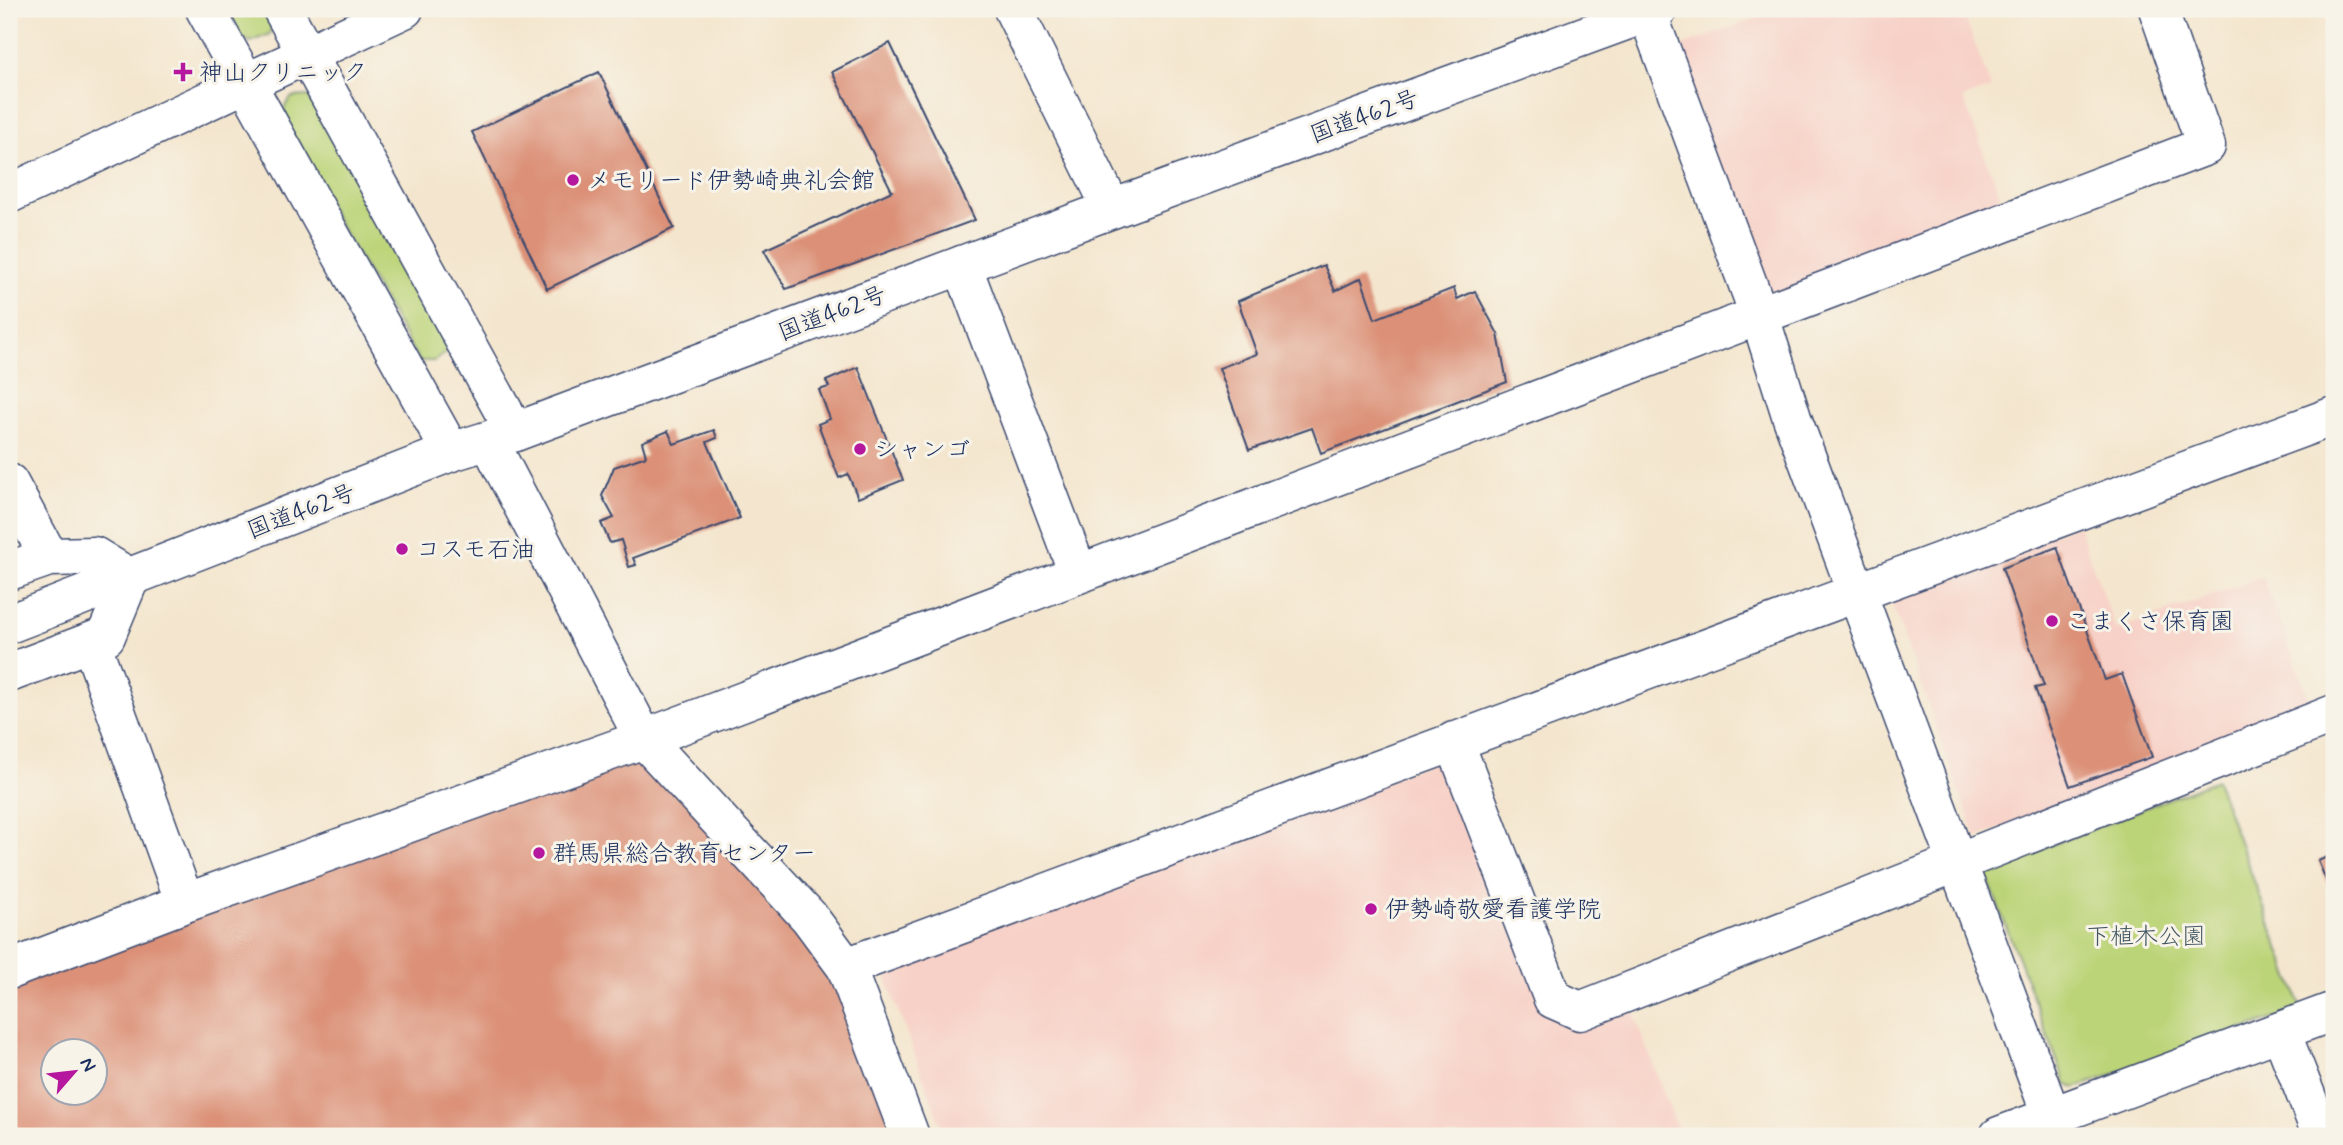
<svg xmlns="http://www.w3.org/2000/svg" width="2343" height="1145" font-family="Mynerve,'Klee One',sans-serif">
	<rect width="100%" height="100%" fill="#f7f3e8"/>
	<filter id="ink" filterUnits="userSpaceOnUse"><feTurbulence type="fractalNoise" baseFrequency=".0143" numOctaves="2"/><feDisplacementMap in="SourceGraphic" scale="14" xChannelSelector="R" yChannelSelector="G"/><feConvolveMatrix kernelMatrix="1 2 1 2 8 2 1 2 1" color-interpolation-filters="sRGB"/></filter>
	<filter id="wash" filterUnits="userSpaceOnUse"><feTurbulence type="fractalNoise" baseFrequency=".00686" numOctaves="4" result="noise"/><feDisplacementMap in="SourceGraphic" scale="28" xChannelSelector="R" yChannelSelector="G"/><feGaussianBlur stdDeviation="1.57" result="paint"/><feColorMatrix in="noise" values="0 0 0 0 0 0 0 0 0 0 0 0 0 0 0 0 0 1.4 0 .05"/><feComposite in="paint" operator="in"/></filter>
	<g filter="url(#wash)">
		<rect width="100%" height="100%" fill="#f4e6ce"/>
		<!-- built -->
		<path fill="#f7d1c7" d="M1782 9H1962L1991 88 1963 98 2007 214 1781 299 1763 287 1676 48Z
			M2078 525 2116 630 2263 577 2313 710 1976 838 1889 595Z
			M1443 759 1549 1008 1630 1003 1680 1136H945L887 981 893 960Z"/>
		<!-- green -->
		<path fill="#bcd478" stroke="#6c826b" stroke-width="2" d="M219 9H266L272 20 270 34 250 42 232 31Z
			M308 96 449 334 447 352 434 361H419L283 128 285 106 292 97Z
			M2216 780 2302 1009 2075 1088 2066 1084 1985 871Z"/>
		<g id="blocks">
			<!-- building -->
			<path fill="#db9077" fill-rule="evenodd" d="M890 43 975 220 786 289 764 250 892 191 832 72Z
				M599 72 674 228 547 289 472 132Z
				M1324 265 1335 291 1361 278 1375 319 1454 288 1457 299 1475 291 1498 334 1507 382 1321 453 1312 428 1249 450 1219 368 1257 354 1238 301Z
				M858 367 903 480 858 498 848 474 839 478 818 424 830 419 819 390 829 387 826 381Z
				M714 430 717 438 707 442 740 518 633 558 636 565 629 567 621 540 610 543 601 523 614 518 602 496 614 467 646 456 642 442 668 431 674 444Z
				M2057 547 2105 680 2122 674 2152 757 2070 786 2035 688 2044 686 2002 568Z
				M644 739 846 967 910 1136H9V972ZM52 1050H94V1092H52Z
				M2334 854V899L2318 861Z"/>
		</g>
	</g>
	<g filter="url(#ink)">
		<use href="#blocks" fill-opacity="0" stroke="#3c4a6f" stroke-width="2"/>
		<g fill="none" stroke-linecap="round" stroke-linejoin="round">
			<defs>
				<path id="minor" d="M205 9 451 452
					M282 9 515 432
					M1013 9 1112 209
					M1646 9 1760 317 1792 418 2059 1136
					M9 194 404 9
					M962 265 1078 573
					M489 441 644 739 809 917 846 967 910 1136
					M9 483 49 557
					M9 571 49 557 94 556 130 578 106 636 9 673
					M91 642 185 903
					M1454 741 1553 999 1580 1011 2334 714
					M846 967 2334 416
					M9 970 185 903 644 739 2206 146 2158 9
					M2281 1032 2322 1136
					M1999 1136 2334 1011"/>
				<path id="highway" d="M9 624 451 452 515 432 1112 209 1658 9"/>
			</defs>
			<!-- minor casing -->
			<use href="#minor" stroke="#3c4a6f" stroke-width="41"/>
			<!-- highway casing -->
			<use href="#highway" stroke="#3c4a6f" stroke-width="41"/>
			<!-- minor -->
			<use href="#minor" stroke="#fff" stroke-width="38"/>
			<!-- highway -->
			<use href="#highway" stroke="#fff" stroke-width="38"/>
		</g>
	</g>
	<!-- markers -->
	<g fill="#b5179e" stroke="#f7f3e8" stroke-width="2.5">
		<path d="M179.5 61.5h7v7h7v7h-7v7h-7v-7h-7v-7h7z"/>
		<circle cx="573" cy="180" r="7"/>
		<circle cx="860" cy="449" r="7"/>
		<circle cx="402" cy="549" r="7"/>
		<circle cx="2052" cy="621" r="7"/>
		<circle cx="539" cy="853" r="7"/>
		<circle cx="1371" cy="909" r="7"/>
	</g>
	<g text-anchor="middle" stroke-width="6" stroke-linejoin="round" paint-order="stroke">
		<!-- poi labels -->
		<g font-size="24" fill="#1b2f5e" stroke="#f7f3e8" text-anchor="start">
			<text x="199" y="80">神山クリニック</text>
			<text x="587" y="188">メモリード伊勢崎典礼会館</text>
			<text x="874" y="457">シャンゴ</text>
			<text x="416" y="557">コスモ石油</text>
			<text x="2066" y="629">こまくさ保育園</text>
			<text x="553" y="861">群馬県総合教育センター</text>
			<text x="1385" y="917">伊勢崎敬愛看護学院</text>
		</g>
		<!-- street labels -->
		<g font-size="24" fill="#1b2f5e" stroke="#f7f3e8">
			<text transform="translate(1364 116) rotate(-20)" y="8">国道462号</text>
			<text transform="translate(832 313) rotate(-21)" y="8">国道462号</text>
			<text transform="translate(301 511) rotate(-21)" y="8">国道462号</text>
		</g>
		<!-- park labels -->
		<g font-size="24" fill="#435864" stroke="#f7f3e8">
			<text x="2146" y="944">下植木公園</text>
		</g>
	</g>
	<!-- margin -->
	<rect width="2343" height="1145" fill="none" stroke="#f7f3e8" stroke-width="35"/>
	<!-- north arrow -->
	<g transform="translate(74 1072) rotate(62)"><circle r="33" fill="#f7f3e8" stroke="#9fa5b1" stroke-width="2"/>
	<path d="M0-5L12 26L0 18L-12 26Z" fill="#b5179e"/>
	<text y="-10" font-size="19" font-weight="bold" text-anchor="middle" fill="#1b2f5e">N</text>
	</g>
</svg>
